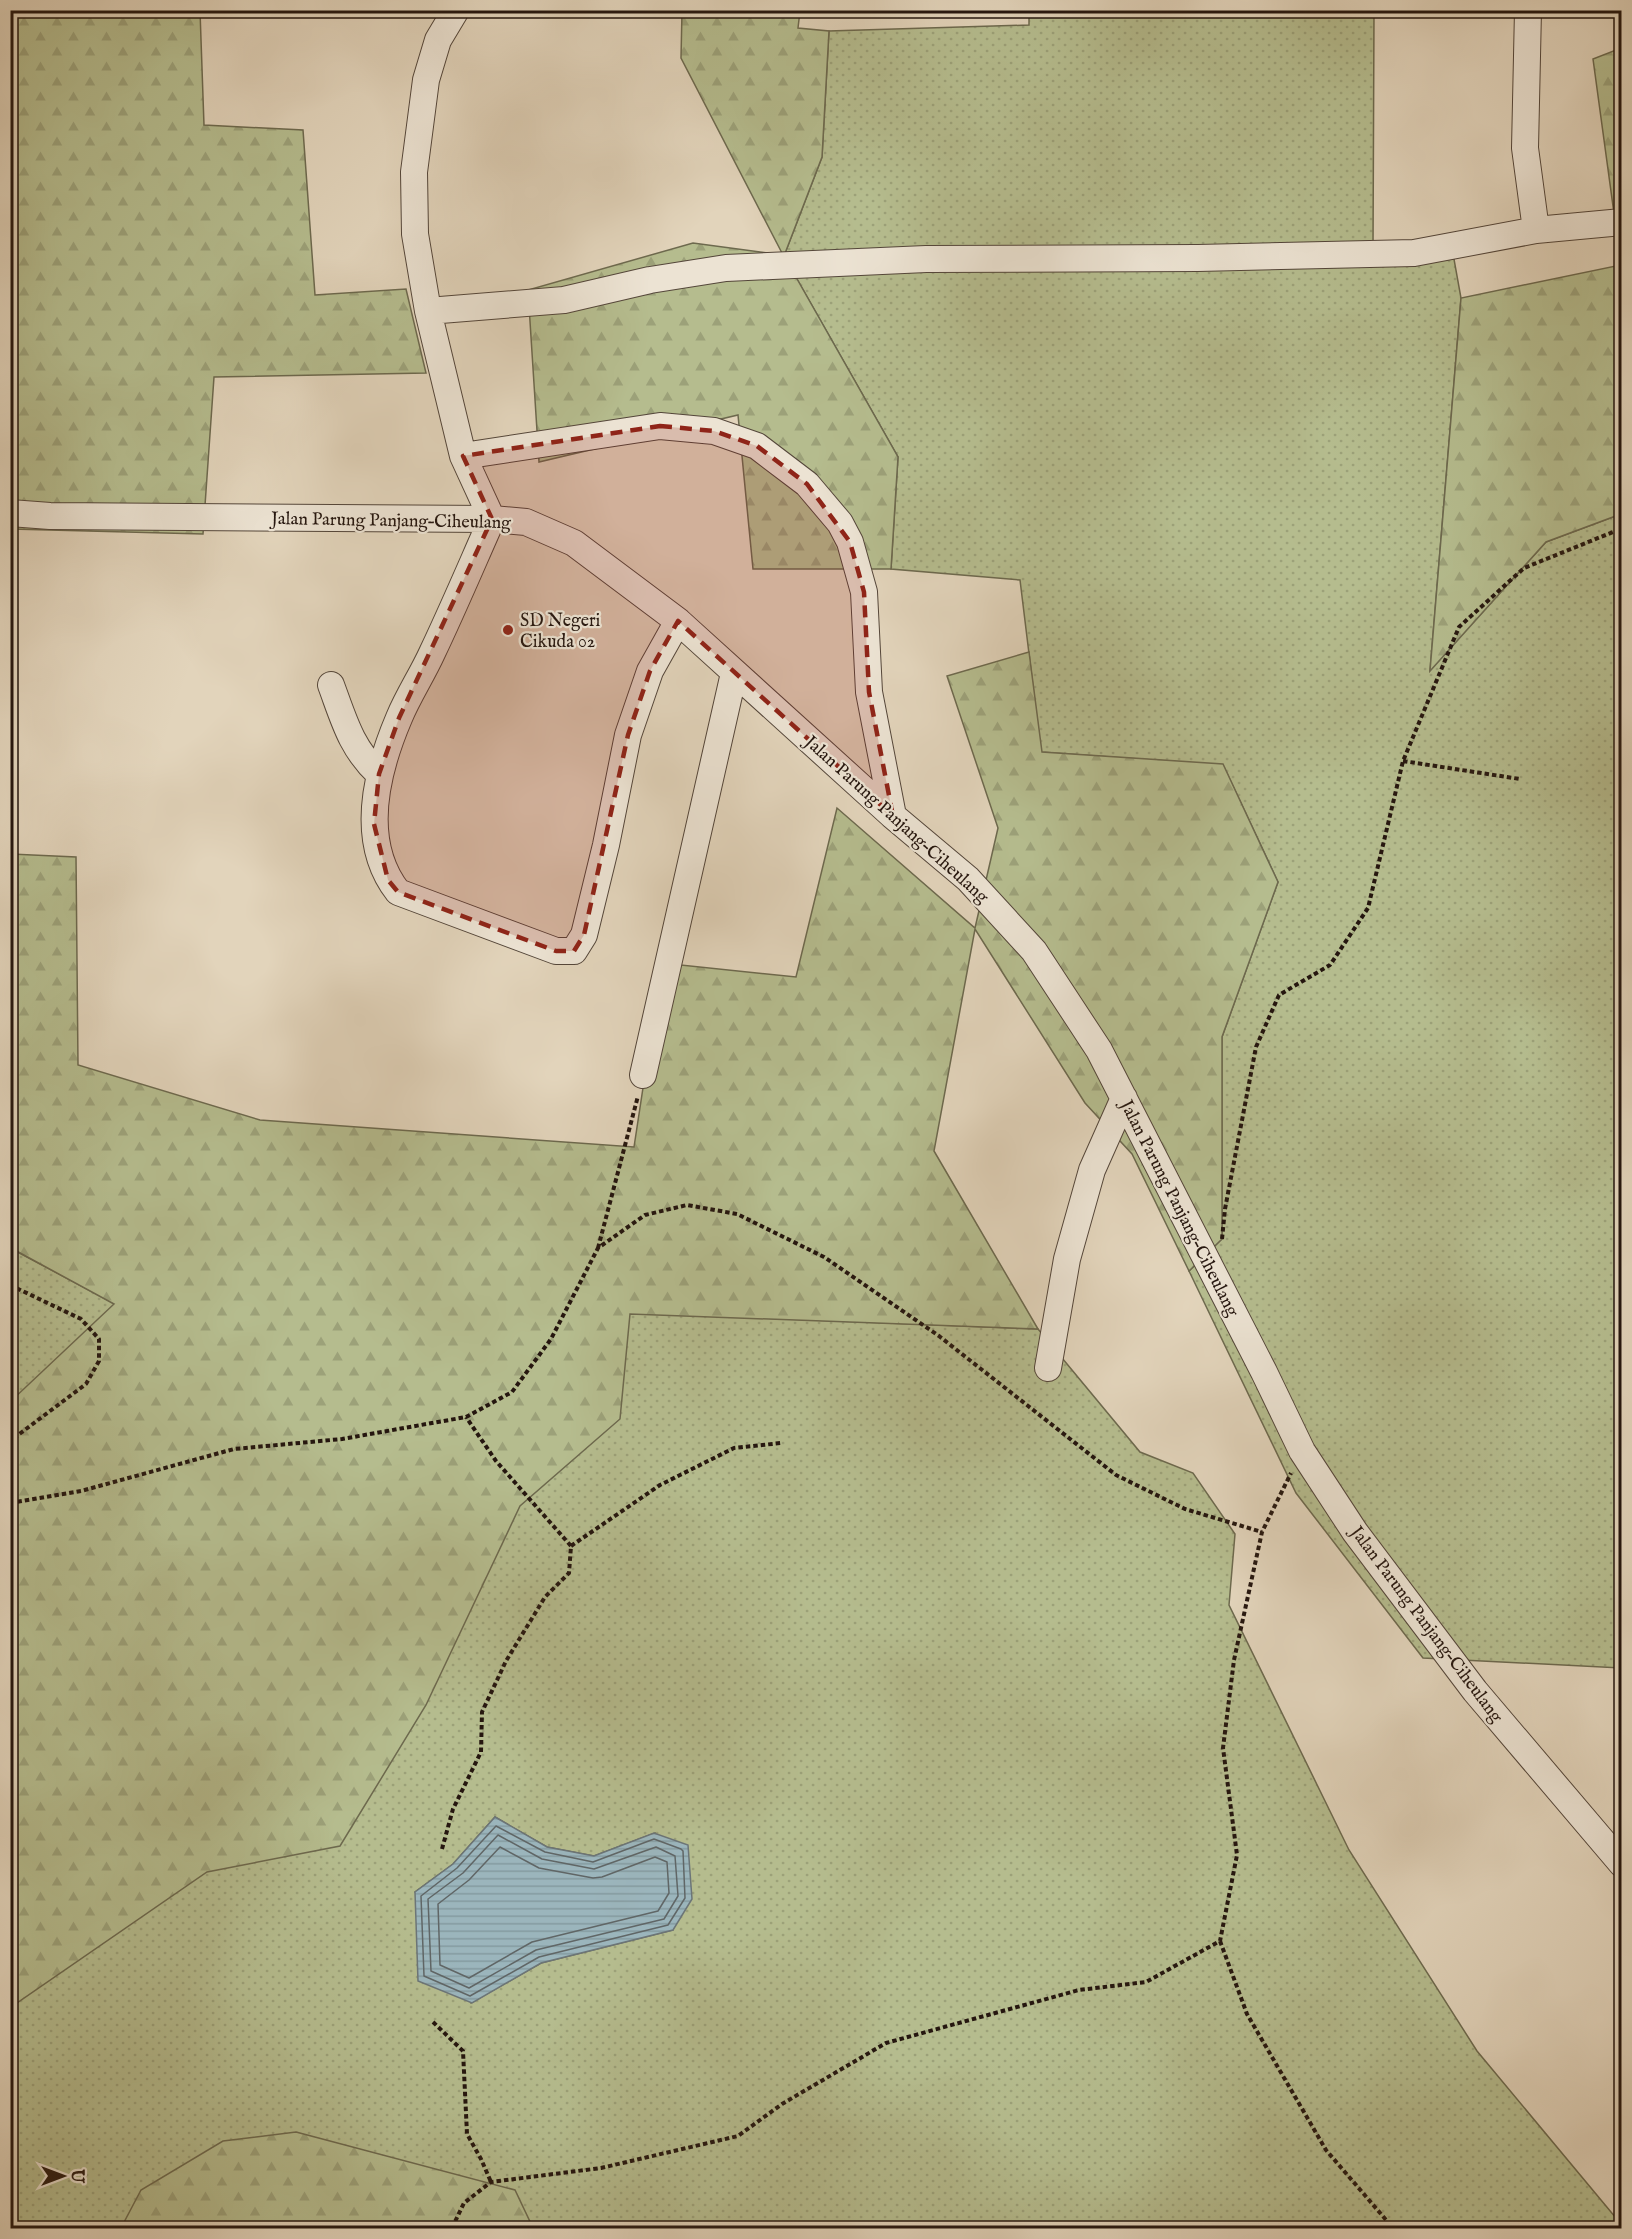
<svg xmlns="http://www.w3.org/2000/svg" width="1632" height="2239" font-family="'IM FELL English',serif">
	<defs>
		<pattern id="grass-dots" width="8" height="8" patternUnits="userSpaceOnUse" patternTransform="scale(1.5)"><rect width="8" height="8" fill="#b5bc8e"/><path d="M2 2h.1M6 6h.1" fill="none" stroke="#9ca179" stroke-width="1.8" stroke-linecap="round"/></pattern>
		<pattern id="forest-firs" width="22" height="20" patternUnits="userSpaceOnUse" patternTransform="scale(1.5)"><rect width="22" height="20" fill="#b5bc8e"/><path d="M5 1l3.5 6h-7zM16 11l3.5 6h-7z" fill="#9ca179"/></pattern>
		<pattern id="water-rules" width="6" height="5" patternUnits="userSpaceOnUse" patternTransform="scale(1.5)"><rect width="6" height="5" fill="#9bb5bc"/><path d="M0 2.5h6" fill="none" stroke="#859ba0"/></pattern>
	</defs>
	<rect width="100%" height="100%" fill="#e2d4bb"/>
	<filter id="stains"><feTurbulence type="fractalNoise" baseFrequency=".00333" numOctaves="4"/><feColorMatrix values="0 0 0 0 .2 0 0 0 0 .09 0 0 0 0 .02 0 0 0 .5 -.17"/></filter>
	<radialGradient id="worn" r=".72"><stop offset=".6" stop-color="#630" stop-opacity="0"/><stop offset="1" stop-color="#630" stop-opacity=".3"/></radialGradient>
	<!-- grass -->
	<path fill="url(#grass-dots)" stroke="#6d694e" stroke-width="1.5" fill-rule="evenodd" d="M1029 10 1374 11 1373 248 1450 237 1461 298 1430 670 1546 542 1621 514V1668L1423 1658 1296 1493 1189 1271 1222 1239V1037L1278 882 1223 765 1041 752 1020 580 891 569 898 457 784 256 822 157 829 31 1029 25Z
		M10 1248 252 1377 635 1313 1038 1329 1140 1452 1193 1473 1235 1534 1229 1605 1349 1850 1477 2051 1621 2224V2228H11ZM495 1817 547 1847 594 1856 655 1833 673 1930 541 1963 471 2003 415 1892 453 1864Z"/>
	<!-- forest -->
	<path fill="url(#forest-firs)" stroke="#6d694e" stroke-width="1.5" d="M11 11H200L204 125 303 130 315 295 406 289 426 373 214 377 203 534 11 529Z
		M682 11H800L798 28 829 31 822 157 784 256 898 457 891 569H753L738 415 539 462 528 290 693 243 783 255 681 58Z
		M1621 48V514L1546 542 1430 671 1461 298 1621 265 1593 59Z
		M1029 652 1042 752 1223 764 1278 882 1222 1037V1239L1189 1271 1132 1154 1085 1103 975 929 934 1151 1038 1329 630 1314 620 1419 520 1506 426 1705 340 1846 207 1872 11 2007V1401L114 1304 11 1248V854L76 857 78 1065 260 1120 634 1147 662 963 796 977 837 808 975 928 998 828 947 676Z
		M296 2132 515 2190 533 2228H121L141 2190 223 2141Z"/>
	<!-- water -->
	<path fill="url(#water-rules)" stroke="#6c7577" stroke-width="1.5" d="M495 1817 547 1847 594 1856 654 1833 688 1845 692 1899 673 1930 541 1963 472 2003 418 1981 415 1892 453 1864Z"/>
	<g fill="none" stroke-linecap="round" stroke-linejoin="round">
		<!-- shore -->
		<path stroke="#606666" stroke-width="1.5" d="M496 1826 545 1852 593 1862 654 1839 681 1849 683 1851 685 1898 668 1925 539 1957 470 1996 424 1976 421 1896 457 1868Z
			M498 1835 542 1859 594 1869 656 1847 675 1856 678 1896 664 1919 536 1950 469 1988 431 1971 428 1899 463 1873Z
			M500 1847 539 1868 593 1878 602 1877 655 1857 667 1862 669 1893 658 1911 532 1942 469 1978 440 1965 438 1904 469 1880Z"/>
		<defs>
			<path id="minor" d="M456 10 438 40 426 80 414 172 415 234 428 311 463 456 492 519C472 564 453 609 432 653 422 675 408 696 399 718 376 772 359 842 398 892L556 951H574L584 935 606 845 628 735 650 671 678 621
				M1528 10 1525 148 1536 230
				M428 311 564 300 650 280 726 268 926 259 1198 258 1414 253 1536 230 1622 222
				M463 456 660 426 714 431 757 446 807 484 840 523 850 542 864 592 869 692 893 816
				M10 513 50 516 492 519 526 522 574 543 678 621 893 816 968 879 1034 951 1099 1050 1264 1372 1302 1451 1355 1532 1475 1691 1622 1864
				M331 685C344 720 351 748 379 774
				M643 1075 734 673
				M1048 1368 1067 1259 1092 1170 1124 1098"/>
		</defs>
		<!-- minor casing -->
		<use href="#minor" stroke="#54463a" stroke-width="28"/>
		<!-- path -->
		<path stroke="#25160f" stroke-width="4" stroke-dasharray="4.5 3" stroke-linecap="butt" d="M1403 761 1520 779
			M1222 1239 1225 1209 1256 1047 1279 995 1330 965 1368 908 1403 761 1459 627 1524 568 1613 532 1622 530
			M598 1248 638 1096
			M10 1285 81 1319 99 1339V1361L86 1384 10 1441
			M10 1503 81 1491 234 1449 342 1439 466 1417 512 1392 551 1339 598 1248 645 1215 687 1205 737 1214 824 1257 939 1336 1116 1475 1185 1509 1262 1532
			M571 1546 660 1485 734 1448 781 1443
			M442 1849 453 1809 481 1752 482 1712 506 1661 545 1597 569 1573 571 1546 496 1461 466 1417
			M1220 1941 1247 2014 1326 2150 1393 2228
			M433 2022 463 2051 467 2134 481 2159 491 2182
			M452 2228 464 2203 491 2182 601 2168 738 2136 782 2104 886 2043 1079 1990 1146 1982 1220 1941 1237 1855 1223 1748 1234 1660 1262 1532 1291 1473"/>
		<!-- minor -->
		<use href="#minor" stroke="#ece3d3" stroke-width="26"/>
	</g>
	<!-- marked area -->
	<path fill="#8f2418" fill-opacity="0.2" stroke="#8f2418" stroke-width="4.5" stroke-dasharray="12 8" stroke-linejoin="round" d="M660 426 714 431 757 446 807 484 850 542 864 592 869 692 893 816 678 621 650 671 628 735 584 935 574 951H556L398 892 388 880 374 824 379 774 399 718 492 519 463 456Z"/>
	<!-- markers -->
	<circle fill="#8f2418" stroke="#ece3d3" stroke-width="2" cx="508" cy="630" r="6"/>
	<g text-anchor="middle" stroke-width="4.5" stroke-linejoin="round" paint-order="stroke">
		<!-- street labels -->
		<g font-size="18" fill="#25160f" stroke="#ece3d3">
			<text transform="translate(391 520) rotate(1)" y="6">Jalan Parung Panjang–Ciheulang</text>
			<text transform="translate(897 819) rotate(42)" y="6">Jalan Parung Panjang–Ciheulang</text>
			<text transform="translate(1180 1208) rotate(63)" y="6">Jalan Parung Panjang–Ciheulang</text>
			<text transform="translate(1427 1624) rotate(53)" y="6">Jalan Parung Panjang–Ciheulang</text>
		</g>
		<!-- poi labels -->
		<g font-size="18" fill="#25160f" stroke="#ece3d3" text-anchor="start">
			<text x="520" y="626">SD Negeri<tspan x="520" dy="21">Cikuda 02</tspan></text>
		</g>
	</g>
	<!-- margin -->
	<rect width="1632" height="2239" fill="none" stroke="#e2d4bb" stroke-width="36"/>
	<rect x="12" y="12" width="1608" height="2215" fill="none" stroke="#25160f" stroke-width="3"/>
	<rect x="18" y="18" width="1596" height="2203" fill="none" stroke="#25160f" stroke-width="1.5"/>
	<!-- north arrow -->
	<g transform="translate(63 2176) rotate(90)" stroke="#ece3d3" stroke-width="4.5" paint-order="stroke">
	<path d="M0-4.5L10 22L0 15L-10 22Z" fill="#25160f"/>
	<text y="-9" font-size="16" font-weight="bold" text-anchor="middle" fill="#25160f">U</text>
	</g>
	<rect width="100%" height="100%" filter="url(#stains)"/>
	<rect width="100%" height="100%" fill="url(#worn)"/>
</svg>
